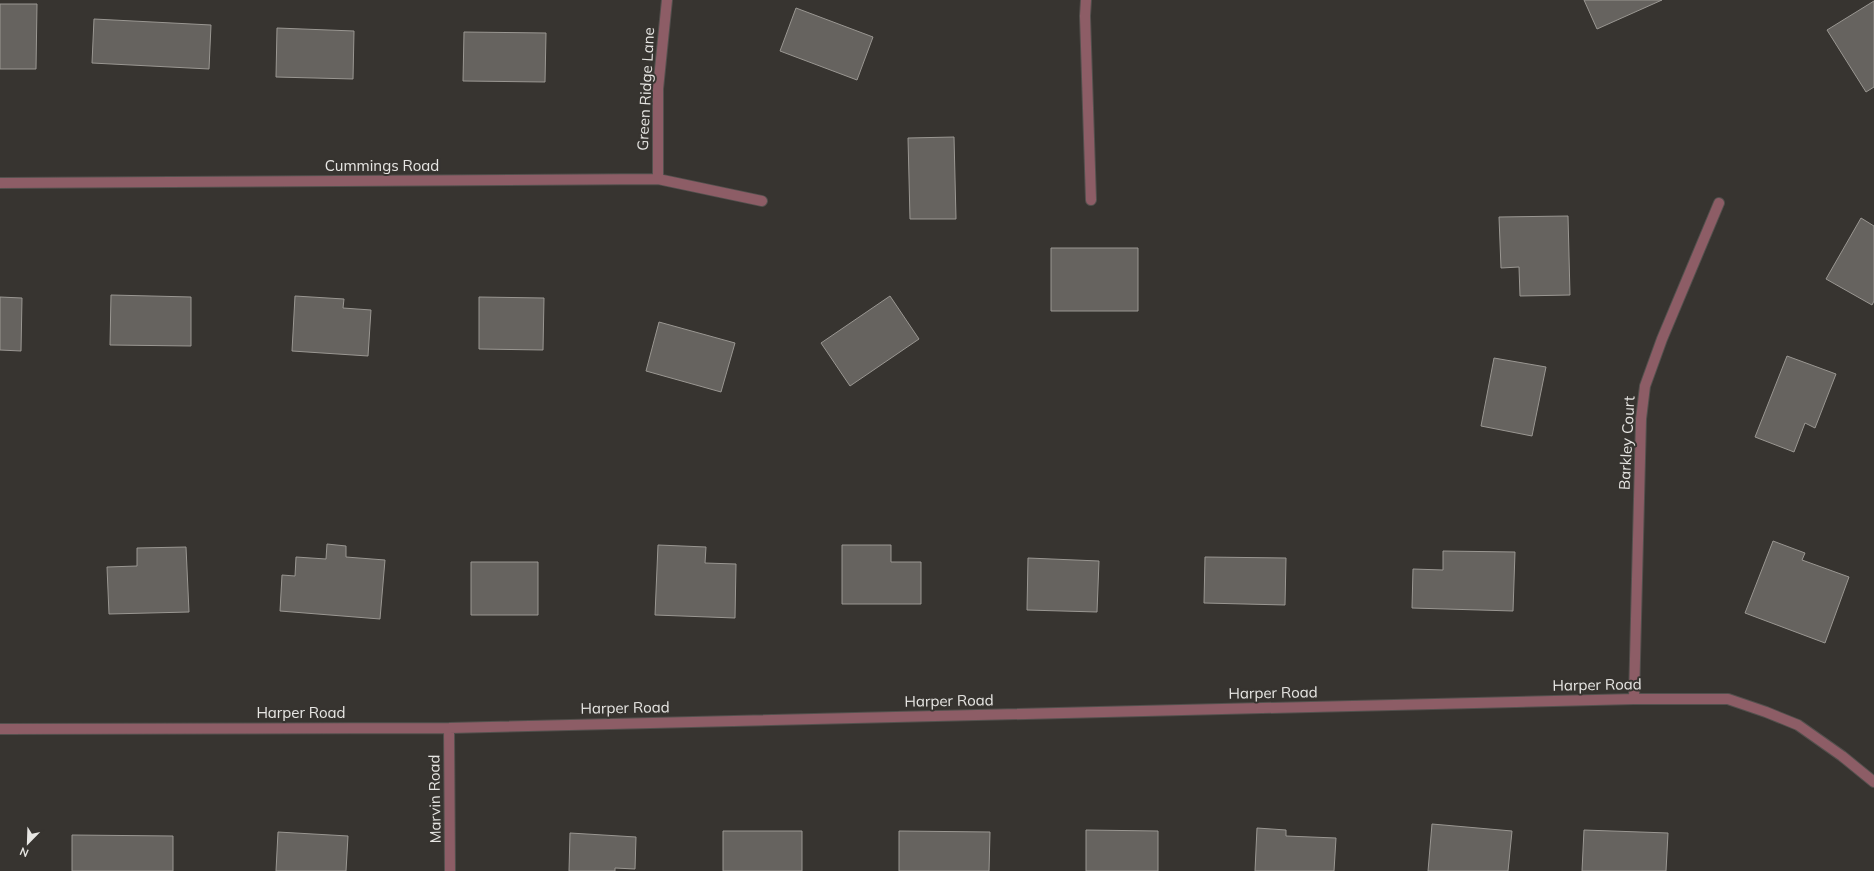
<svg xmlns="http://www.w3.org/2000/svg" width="1874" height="871" font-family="Mulish,sans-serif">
	<rect width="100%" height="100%" fill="#373430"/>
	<!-- building -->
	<path fill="#66635f" stroke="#9a9792" d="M1584 0H1662L1597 29Z
		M1874 1V87L1866 92 1827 30Z
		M0 4H37L36 69H0Z
		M796 8 873 37 857 80 780 51Z
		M94 19 211 25 209 69 92 63Z
		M277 28 354 31 353 79 276 77Z
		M464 32 546 33 545 82 463 81Z
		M954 137 956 219H910L908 138Z
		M1568 216 1570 295 1520 296 1519 267 1501 268 1499 217Z
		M1861 218 1874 226V301L1872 305 1826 279Z
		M1051 248H1138V311H1051Z
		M111 295 191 297V346L110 345Z
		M295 296 344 299 343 308 371 310 368 356 292 351Z
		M890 296 919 339 850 386 821 343Z
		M0 297 22 298 21 351 0 350Z
		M479 297 544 298 543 350 479 349Z
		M659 322 735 343 721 392 646 371Z
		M1787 356 1836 374 1815 428 1805 423 1794 452 1755 437Z
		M1494 358 1546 367 1532 436 1481 426Z
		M1773 541 1805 553 1802 560 1849 577 1825 643 1745 613Z
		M327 544 346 546V557L385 560 380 619 280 611 282 575 295 576 296 557 326 559Z
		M658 545 706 547 705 563 736 564 735 618 655 615Z
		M842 545H891V562H921V604H842Z
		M186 547 189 612 109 614 107 567 137 566V548Z
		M1443 551 1515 552 1513 611 1412 608 1413 569 1443 570Z
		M1205 557 1286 558 1285 605 1204 603Z
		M1028 558 1099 561 1097 612 1027 610Z
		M471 562H538V615H471Z
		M1432 824 1512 831 1508 871H1428Z
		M1257 828 1286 830V836L1336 838 1334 871H1255Z
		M1086 830 1158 831V871H1086Z
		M1584 830 1668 833 1666 871H1582Z
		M723 831H802V871H723Z
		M899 831 990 832 989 871H899Z
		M278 832 348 836 346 871H276Z
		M570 833 636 837 635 869 615 868V871H569Z
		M72 835 173 836V871H72Z"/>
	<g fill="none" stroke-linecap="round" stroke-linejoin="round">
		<defs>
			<path id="minor" d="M1086 0 1085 16 1091 200
				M658 179V89L667 0
				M0 183 658 179 762 201
				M1634 699 1641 419 1645 386 1662 339 1719 203
				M449 728 450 871
				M0 729 449 728 1634 699H1728L1766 712 1798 725 1842 756 1874 782"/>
		</defs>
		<!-- minor casing -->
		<use href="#minor" stroke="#53504d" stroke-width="12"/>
		<!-- minor -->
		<use href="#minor" stroke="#8d5d66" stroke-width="10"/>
	</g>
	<g text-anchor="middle" stroke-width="4" stroke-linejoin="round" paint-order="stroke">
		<!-- street labels -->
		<g font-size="15" fill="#e7e6e3" stroke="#373430">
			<text transform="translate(646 89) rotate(-87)" y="5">Green Ridge Lane</text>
			<text x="382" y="171">Cummings Road</text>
			<text transform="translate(1627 443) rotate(-87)" y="5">Barkley Court</text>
			<text transform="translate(1597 685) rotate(-1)" y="5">Harper Road</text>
			<text transform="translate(1273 693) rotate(-1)" y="5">Harper Road</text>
			<text transform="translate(949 701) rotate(-1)" y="5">Harper Road</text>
			<text transform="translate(625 708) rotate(-1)" y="5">Harper Road</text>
			<text x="301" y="718">Harper Road</text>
			<text transform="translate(435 799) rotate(-91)" y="5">Marvin Road</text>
		</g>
	</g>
	<!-- north arrow -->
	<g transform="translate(28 843) rotate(203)" stroke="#373430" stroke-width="3" paint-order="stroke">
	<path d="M0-3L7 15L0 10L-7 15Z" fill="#e7e6e3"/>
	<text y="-6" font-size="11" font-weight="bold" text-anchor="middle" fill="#e7e6e3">N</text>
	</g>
</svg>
